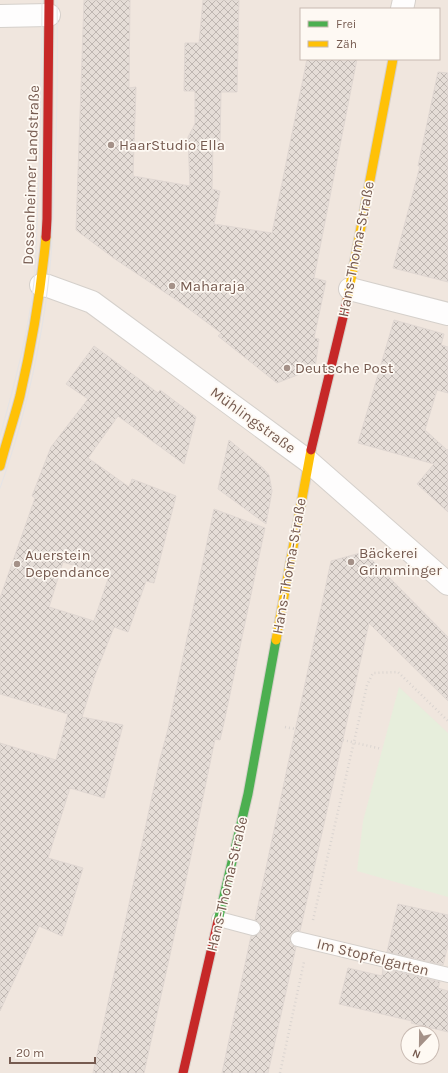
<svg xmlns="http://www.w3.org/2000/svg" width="448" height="1073" font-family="Karla,sans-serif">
	<defs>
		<pattern id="building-cross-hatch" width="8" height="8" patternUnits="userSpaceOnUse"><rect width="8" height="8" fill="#e5ddd7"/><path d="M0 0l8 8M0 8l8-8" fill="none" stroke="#beb6b1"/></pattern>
	</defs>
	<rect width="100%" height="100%" fill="#f8f4f0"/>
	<!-- residential -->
	<path fill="#f0e6de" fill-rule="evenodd" d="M0 0H448V1073H0ZM301 9H439V59H301ZM408 1033H432V1057H408Z"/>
	<!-- green -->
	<path fill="#e7eedc" d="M399 687 448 733V897L357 871 363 821Z"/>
	<!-- building -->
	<path fill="url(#building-cross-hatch)" stroke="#e0d7d2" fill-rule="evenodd" d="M84 0H130L129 88 136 87 133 176 190 186 188 137 195 124V91H184L185 43H199L203 0H239L237 92H221L220 141 213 142 212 189 220 191 214 224 272 233 307 59H357L314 278 326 281 314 338 319 339 315 368 277 383 218 336 221 333 181 303 115 259 76 230Z
		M438 72 448 73V282L393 268 420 166H418Z
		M394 320 444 334 441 345 448 347V393L437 390 425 430 447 450 448 449V512L417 484 434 464 358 443Z
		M94 346 158 393 160 390 196 417 184 464 118 416 88 458 129 487 132 479 176 496 154 583 146 581 128 632 114 627 95 675 82 717 123 725 104 798 70 788 48 858 83 868 62 936 39 926 0 1011V743L56 760 68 714 0 694V598L35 498 32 496 51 447 88 399 66 384ZM63 562 109 576 94 621 49 607Z
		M229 440 263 468 269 475 272 491 266 524 218 489Z
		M214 509 265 528 225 718 220 740 215 739 179 914 144 1073H93L160 759 168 729Z
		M364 552 448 637V701L369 623 300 931H296L292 933 290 937 292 945 296 947 268 1073H222L251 936 259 934 261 930 259 922 255 920 331 561Z
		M398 904 448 915V945L443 965 387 952Z
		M348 968 382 976 383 968 440 982 438 988 448 991V1032L411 1023 412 1021 339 1004Z"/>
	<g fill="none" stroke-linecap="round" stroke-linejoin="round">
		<defs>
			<path id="lane" d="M219 919 253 928
				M298 939 448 975"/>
			<path id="street" d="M402 9 404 0
				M0 16 49 15
				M41 285 48 286 92 302 308 461 448 584
				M350 289 448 314"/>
			<path id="fast" d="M218 921 248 794 276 640"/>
			<path id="slow" d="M347 301 393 59
				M0 466C6 443 14 419 20 396 32 344 41 290 46 237
				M276 640 311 450"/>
			<path id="jam" d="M46 237 47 219 49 0
				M311 450 347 301
				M183 1073 218 921"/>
		</defs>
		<!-- lane casing -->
		<use href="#lane" stroke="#d5d0cb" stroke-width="16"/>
		<!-- street casing -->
		<use href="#street" stroke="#d5d0cb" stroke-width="24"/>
		<!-- fast casing -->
		<use href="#fast" stroke="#d6d0ca" stroke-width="11"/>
		<!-- slow casing -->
		<use href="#slow" stroke="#d6d0ca" stroke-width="11"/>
		<!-- jam casing -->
		<use href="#jam" stroke="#d6d0ca" stroke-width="11"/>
		<!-- path -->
		<path stroke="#dad4d0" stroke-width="2.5" stroke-dasharray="1 3" stroke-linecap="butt" d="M285 727 295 729
			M343 740 382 749
			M313 920 367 685 373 673 398 672 448 721
			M280 1073 304 962"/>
		<!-- lane -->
		<use href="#lane" stroke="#fefdfd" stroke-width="14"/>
		<!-- street -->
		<use href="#street" stroke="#fefdfd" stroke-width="22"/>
		<!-- fast -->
		<use href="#fast" stroke="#4caf50" stroke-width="9"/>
		<!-- slow -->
		<use href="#slow" stroke="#ffc107" stroke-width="9"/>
		<!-- jam -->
		<use href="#jam" stroke="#c62828" stroke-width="9"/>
		<!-- tram -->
		<path stroke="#e5e4e6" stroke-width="1" d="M0 436C14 386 28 335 34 282 37 247 37 212 39 176 40 117 42 59 42 0
			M0 488C23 424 40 352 48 285 52 253 53 222 54 191 57 127 58 64 57 0"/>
	</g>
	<!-- markers -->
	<g fill="#a49188" stroke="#fef9f3" stroke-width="1.5">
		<circle cx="111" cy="145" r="4"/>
		<circle cx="172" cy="286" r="4"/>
		<circle cx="287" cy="368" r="4"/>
		<circle cx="351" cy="562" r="4"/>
		<circle cx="17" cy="564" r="4"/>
	</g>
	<g text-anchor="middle" stroke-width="3.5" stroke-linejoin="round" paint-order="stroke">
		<!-- poi labels -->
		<g font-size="15" fill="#765b50" stroke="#fef9f3" text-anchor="start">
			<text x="119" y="150">HaarStudio Ella</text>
			<text x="180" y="291">Maharaja</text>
			<text x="295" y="373">Deutsche Post</text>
			<text x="359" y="558">Bäckerei<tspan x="359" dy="17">Grimminger</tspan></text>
			<text x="25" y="560">Auerstein<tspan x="25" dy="17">Dependance</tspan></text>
		</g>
		<!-- street labels -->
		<g font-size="15" fill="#765b50" stroke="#fef9f3">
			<text transform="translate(31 175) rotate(-88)" y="5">Dossenheimer Landstraße</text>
			<text transform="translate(356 249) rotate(-79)" y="5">Hans-Thoma-Straße</text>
			<text transform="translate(253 420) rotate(36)" y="5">Mühlingstraße</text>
			<text transform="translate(289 566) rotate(-80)" y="5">Hans-Thoma-Straße</text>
			<text transform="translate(227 884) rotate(-77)" y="5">Hans-Thoma-Straße</text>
			<text transform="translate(373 957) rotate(14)" y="5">Im Stopfelgarten</text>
		</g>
	</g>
	<!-- legend -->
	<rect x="300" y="8" width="140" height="52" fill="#fef9f3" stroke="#c8bab2"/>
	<rect x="308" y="21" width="20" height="6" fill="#4caf50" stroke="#c8bab2"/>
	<text x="336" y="28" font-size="12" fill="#765b50">Frei</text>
	<rect x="308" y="41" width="20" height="6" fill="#ffc107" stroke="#c8bab2"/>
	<text x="336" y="48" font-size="12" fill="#765b50">Zäh</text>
	<!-- north arrow -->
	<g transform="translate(420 1045) rotate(202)"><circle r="19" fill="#fef9f3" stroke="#c8bab2"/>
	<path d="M0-3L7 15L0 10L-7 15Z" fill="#a49188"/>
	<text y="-6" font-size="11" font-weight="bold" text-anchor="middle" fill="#765b50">N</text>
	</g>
	<!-- scale -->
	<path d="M10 1057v6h85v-6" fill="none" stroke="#765b50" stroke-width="2"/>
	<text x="16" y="1057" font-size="12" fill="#765b50" stroke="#fef9f3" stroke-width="3" paint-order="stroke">20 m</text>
</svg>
